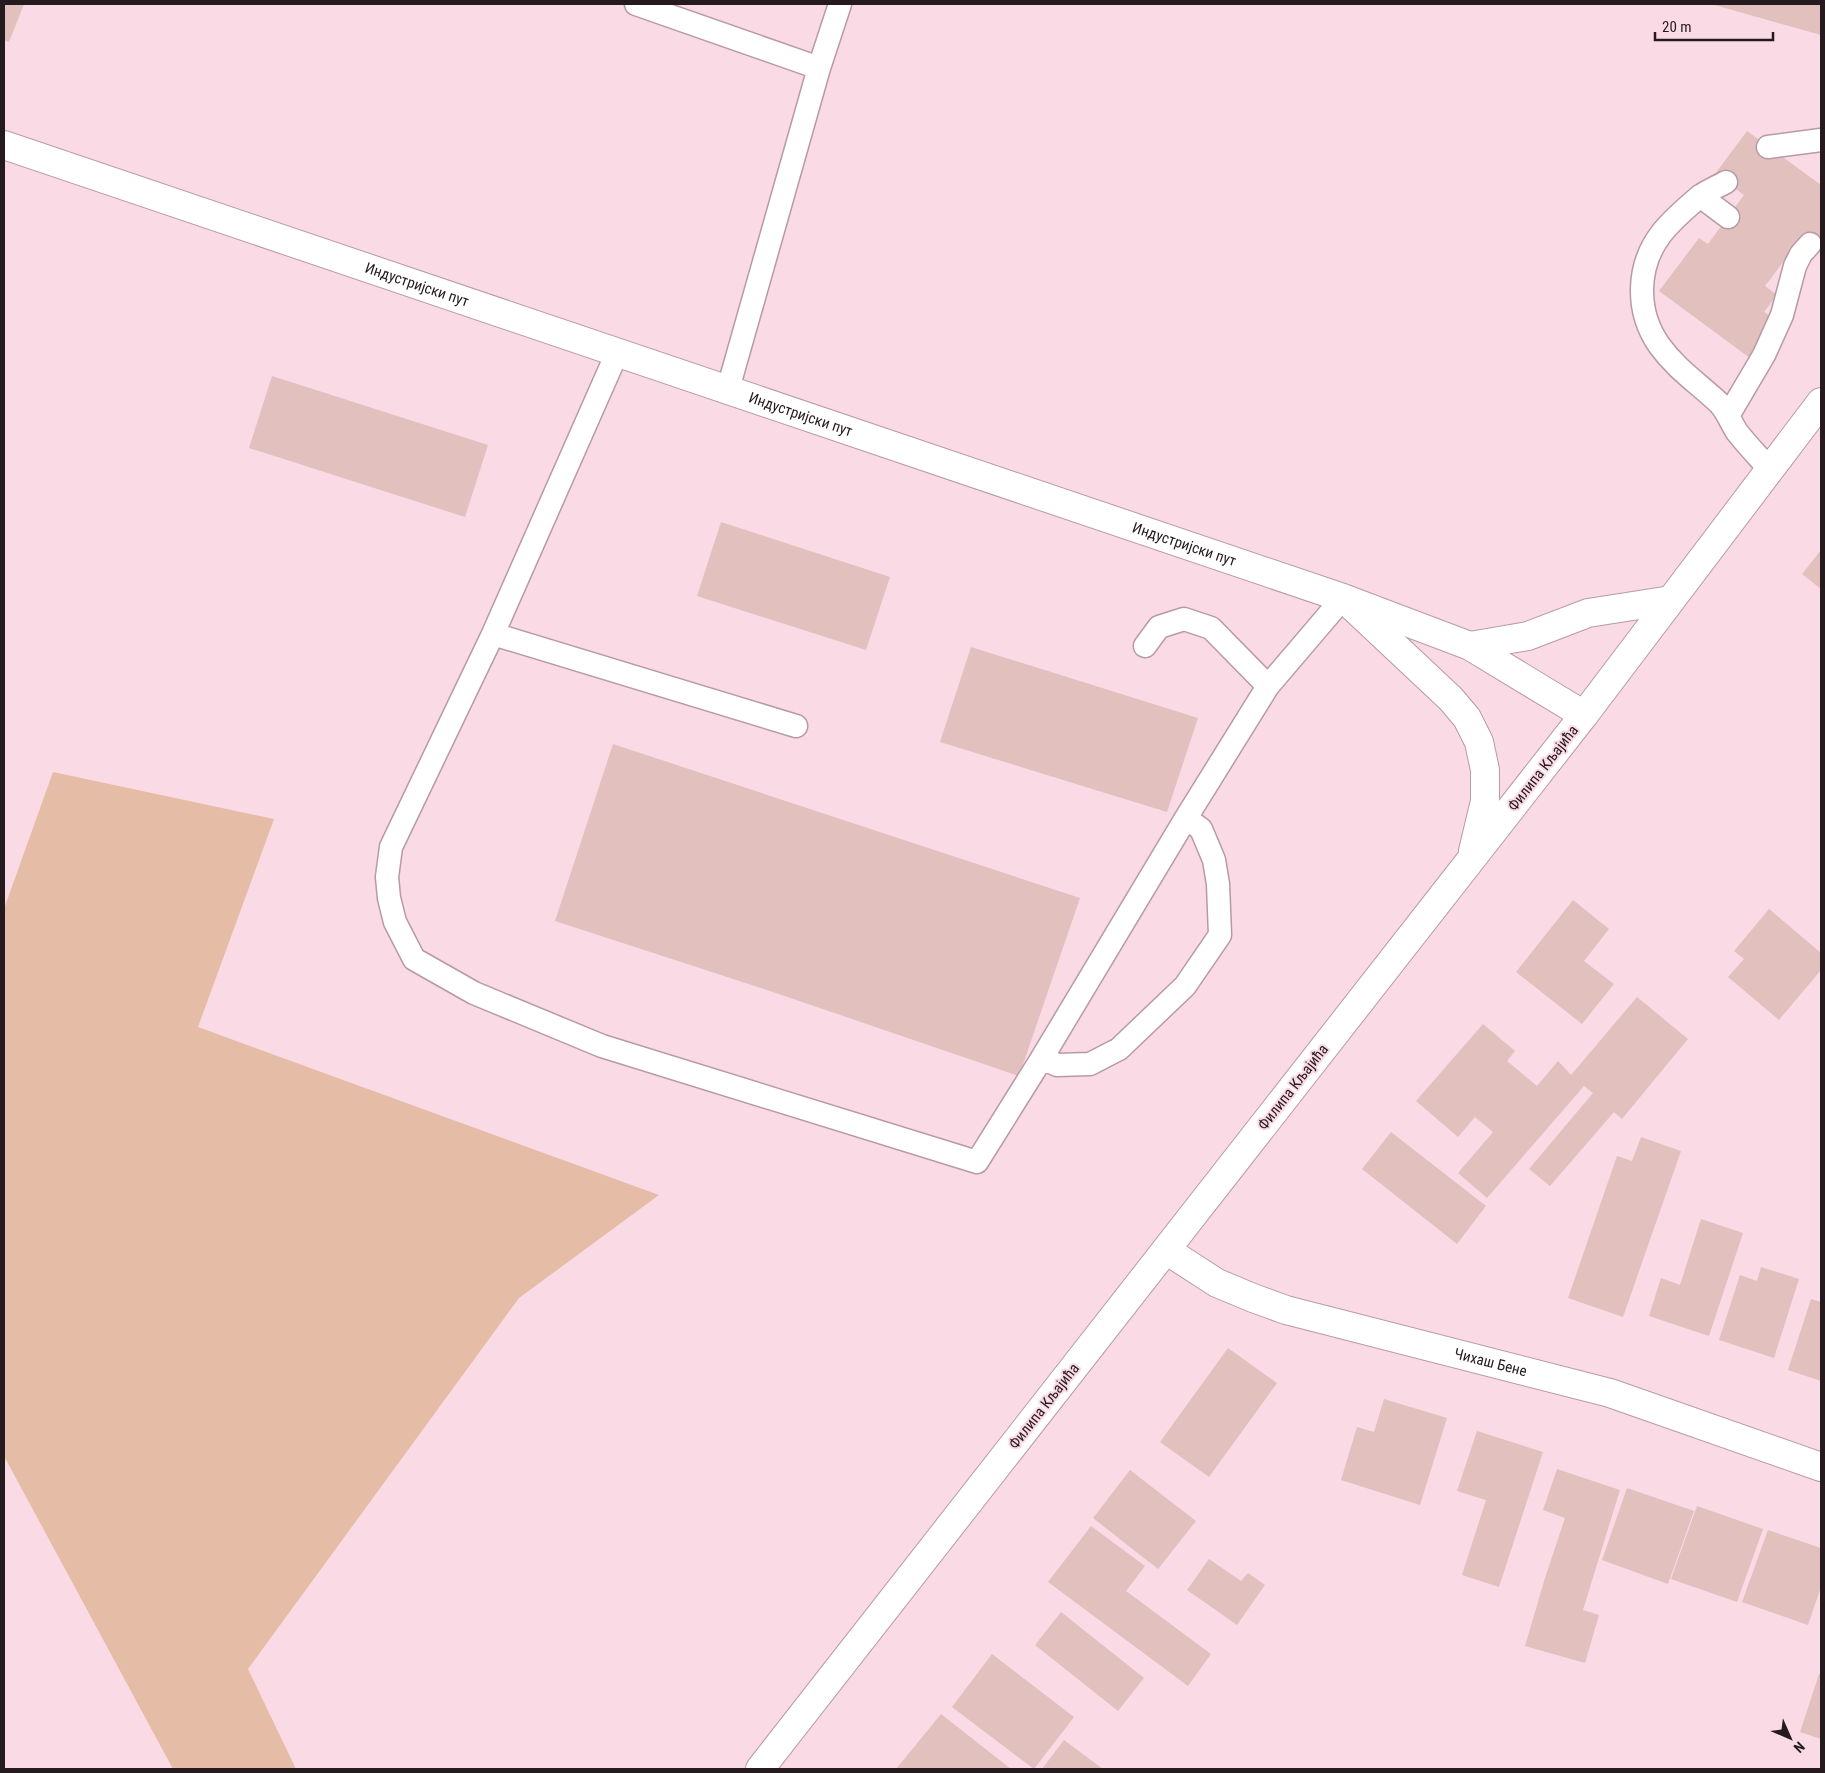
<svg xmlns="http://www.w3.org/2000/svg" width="1825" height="1773" font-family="'Roboto Condensed',sans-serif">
	<rect width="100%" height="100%" fill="#fadae4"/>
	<!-- green -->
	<path fill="#e5bca5" d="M53 772 274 819 198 1027 659 1195 519 1298 248 1669 296 1769H173L4 1456V909Z"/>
	<!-- building -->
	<path fill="#e1c0be" d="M4 4H24L9 42 4 40Z
		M1711 4H1821V35Z
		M1747 131 1821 185V252L1802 237 1765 286 1777 295 1764 312 1777 321 1750 358 1659 291 1699 238 1708 244 1744 195 1715 174Z
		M272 376 488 445 465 517 249 448Z
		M721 522 890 577 866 650 697 596Z
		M1821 550V589L1802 574Z
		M971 647 1198 718 1167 812 940 742Z
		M613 744 1080 898 1019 1076 767 990 555 921Z
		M1573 900 1609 929 1584 961 1614 984 1582 1024 1516 972Z
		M1769 909 1821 953V970L1779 1020 1728 977 1744 959 1734 951Z
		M1637 997 1688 1039 1622 1119 1614 1112 1550 1186 1529 1169 1593 1093 1584 1086 1487 1198 1458 1173 1493 1132 1475 1117 1458 1137 1416 1101 1483 1024 1515 1051 1507 1061 1537 1086 1558 1061 1571 1075Z
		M1391 1132 1486 1206 1457 1244 1362 1169Z
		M1641 1137 1681 1151 1623 1317 1568 1298 1617 1156 1632 1161Z
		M1701 1219 1743 1233 1709 1336 1649 1316 1661 1278 1680 1285Z
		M1761 1267 1799 1279 1774 1358 1719 1340 1740 1275 1757 1281Z
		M1811 1299 1821 1302V1381L1788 1370Z
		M1228 1348 1277 1383 1209 1477 1160 1442Z
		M1384 1399 1447 1418 1420 1505 1341 1480 1357 1427 1374 1432Z
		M1477 1431 1543 1452 1499 1587 1462 1575 1486 1500 1457 1491Z
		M1557 1469 1620 1490 1583 1610 1599 1615 1585 1663 1525 1646 1545 1578 1565 1518 1543 1510Z
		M1130 1470 1196 1521 1158 1569 1093 1518Z
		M1627 1488 1694 1511 1668 1584 1602 1560Z
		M1697 1506 1763 1529 1737 1602 1671 1579Z
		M1091 1526 1145 1566 1126 1591 1211 1654 1188 1686 1048 1582Z
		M1768 1530 1821 1548V1587L1808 1625 1742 1602Z
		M1209 1559 1241 1581 1248 1573 1265 1585 1237 1625 1187 1590Z
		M1061 1612 1144 1678 1118 1711 1035 1645Z
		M992 1654 1074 1717 1034 1769 952 1707Z
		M1819 1674 1821 1675V1739L1800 1732Z
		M941 1714 1011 1769H896Z
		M1064 1740 1103 1769H1042Z"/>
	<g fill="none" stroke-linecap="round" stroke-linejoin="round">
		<defs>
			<path id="service" d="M636 4 819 68
				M1768 147 1821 140
				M1726 182C1717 187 1707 191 1699 197 1686 208 1671 221 1661 234 1636 267 1636 312 1659 345 1677 370 1698 383 1719 403 1727 411 1731 423 1737 432 1747 445 1759 457 1770 470
				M1700 196 1728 217
				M617 353 493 634 391 847 387 877 389 898 395 922 414 959 474 993 602 1046 977 1162 1042 1058
				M728 389 819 68 840 4
				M1728 416 1764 355 1782 315 1795 266 1801 254 1810 244
				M493 634 796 726
				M1145 646 1159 627 1184 619 1211 628 1268 686
				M1186 818 1201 829 1214 860 1218 884 1220 935 1185 986 1119 1049 1090 1064 1057 1065 1042 1058 1186 818 1268 686 1343 598"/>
			<g id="minor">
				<path id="s1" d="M1166 1250 1217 1283 1253 1298 1286 1310 1610 1393 1821 1467"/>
			</g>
			<path id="tertiary" d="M1584 715 1821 402"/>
			<g id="primary">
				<path id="s2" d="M4 145 1343 598 1470 646 1584 715 760 1769"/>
				<path d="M1353 607 1451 699 1467 718 1479 742 1485 770V801L1473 851"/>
				<path d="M1470 646 1528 636 1588 613 1671 600"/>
			</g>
		</defs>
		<!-- service casing -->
		<use href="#service" stroke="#b89aa4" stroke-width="25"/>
		<!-- minor casing -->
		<use href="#minor" stroke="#b89aa4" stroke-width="30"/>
		<!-- tertiary casing -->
		<use href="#tertiary" stroke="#b89aa4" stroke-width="30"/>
		<!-- primary casing -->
		<use href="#primary" stroke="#b89aa4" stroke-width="30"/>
		<!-- service -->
		<use href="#service" stroke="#fff" stroke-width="22"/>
		<!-- minor -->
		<use href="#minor" stroke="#fff" stroke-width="28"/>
		<!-- tertiary -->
		<use href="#tertiary" stroke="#fff" stroke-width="28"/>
		<!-- primary -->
		<use href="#primary" stroke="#fff" stroke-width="28"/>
	</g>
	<g text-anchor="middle" stroke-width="4" stroke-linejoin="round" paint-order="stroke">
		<!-- street labels -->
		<g font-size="15" fill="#251a1d" stroke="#fadae4">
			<text dy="5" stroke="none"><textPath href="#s2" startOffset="436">Индустријски пут</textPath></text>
			<text dy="5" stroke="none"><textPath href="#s2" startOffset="841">Индустријски пут</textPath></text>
			<text dy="5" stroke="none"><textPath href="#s2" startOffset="1246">Индустријски пут</textPath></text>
			<text transform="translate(1543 768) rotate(-52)" y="5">Филипа Кљајића</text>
			<text transform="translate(1293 1087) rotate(-52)" y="5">Филипа Кљајића</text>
			<text dy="5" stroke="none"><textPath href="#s1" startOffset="346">Чихаш Бене</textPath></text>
			<text transform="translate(1044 1406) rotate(-52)" y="5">Филипа Кљајића</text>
		</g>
	</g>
	<!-- border -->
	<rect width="1825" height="1773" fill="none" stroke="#251a1d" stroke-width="10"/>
	<!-- north arrow -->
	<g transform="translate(1790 1738) rotate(135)" stroke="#fadae4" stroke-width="4" paint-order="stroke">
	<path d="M0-4L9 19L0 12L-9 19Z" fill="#251a1d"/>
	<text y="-8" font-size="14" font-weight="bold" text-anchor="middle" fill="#251a1d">N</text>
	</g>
	<!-- scale -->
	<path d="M1655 32v8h118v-8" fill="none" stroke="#251a1d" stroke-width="2.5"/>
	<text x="1662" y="32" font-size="15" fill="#251a1d" stroke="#fadae4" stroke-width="4" paint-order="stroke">20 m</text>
</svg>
